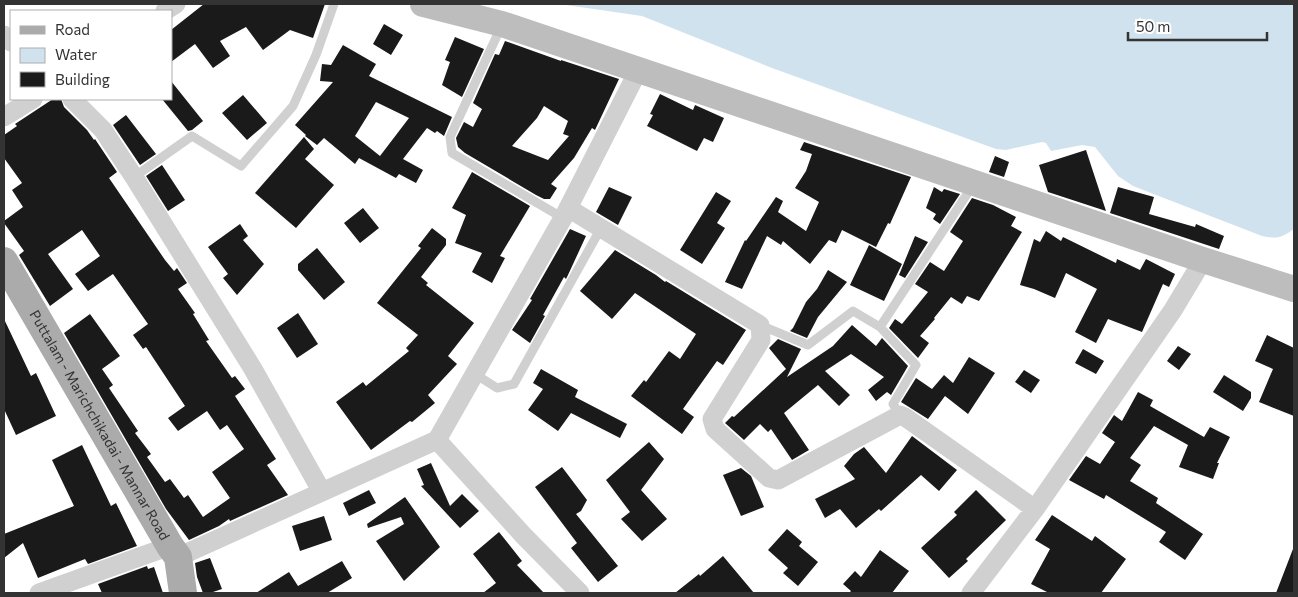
<svg xmlns="http://www.w3.org/2000/svg" width="1298" height="597" font-family="Commissioner,sans-serif">
	<rect width="100%" height="100%" fill="#fff"/>
	<!-- water -->
	<path fill="#cfe2ee" d="M559 4H1294V229C1281 238 1278 239 1262 236L1133 186 1118 176 1095 147 1082 145 1051 151 1046 143 1042 142 1006 150 996 149 772 68 642 16Z"/>
	<!-- building -->
	<path fill="#1a1a1a" fill-rule="evenodd" d="M204 4H325L313 38 290 30 263 50 246 27 220 41 230 56 213 68 195 44 171 62V30Z
		M384 24 403 35 391 55 373 44Z
		M455 37 484 49 462 97 442 85 450 62 445 60Z
		M505 41 561 61V60L619 79 595 130 592 128 574 158 551 184 557 188 550 199H544L536 195 465 153 458 147 456 138 464 122 473 127 482 109 473 103 495 54 499 55ZM544 106 568 121 563 134 569 136 548 160 512 146 537 118Z
		M343 45 376 64 369 76 452 117 444 136 437 131 435 133 427 128 403 159 423 170 416 183 399 174 396 178 359 158 355 164 324 138 317 145 305 136 306 135 295 125 333 82 320 81 322 64 331 65ZM376 102 409 118 380 156 355 136Z
		M171 81 203 121 192 130 188 131 162 99H171Z
		M660 94 693 110 695 105 724 118 713 142 704 138 697 151 647 126 653 115 650 114Z
		M243 95 267 123 247 140 222 113Z
		M53 99H61L64 107 87 130 94 140 95 139 117 172 109 178 165 260 174 271 177 268 187 283 178 289 195 313 193 314 209 340 206 341 232 378 235 376 245 389 235 396 276 459 267 465 288 495 230 521 229 519 219 526 189 540 166 509 64 333 90 314 120 356 102 369 113 385 109 388 138 431 135 433 151 454 147 457 165 482 170 479 184 498 188 495 203 517 230 498 212 472 244 449 227 425 220 430 207 411 178 431 168 418 185 406 146 347 143 349 133 335 148 324 113 274 88 291 75 274 100 256 82 230 48 254 73 289 50 306 19 255 24 251 4 223V221L23 207 12 190 22 183 4 158V135L17 126 15 124Z
		M126 115 156 154 140 165 113 125Z
		M304 137 314 149 305 159 334 185 296 228 255 193Z
		M804 142 911 177 890 224 888 223 876 247 842 230 836 243 829 240 810 264 783 241 781 245 767 236 742 289 725 282 745 240 746 241 776 197 783 201 778 212 806 231 819 202 795 188 806 171 812 154 800 150Z
		M1086 150 1106 211 1048 192 1039 165Z
		M995 156 1009 162 1004 177 989 172Z
		M162 165 185 200 168 211 146 176Z
		M472 172 530 206 500 256 505 258 492 283 472 272 482 253 455 243 466 215 452 208Z
		M609 187 632 197 618 225 596 212Z
		M934 187 942 192 944 189 960 194 940 224 933 219 936 214 926 208Z
		M1118 187 1154 197 1149 214 1195 227 1196 224 1224 236 1219 249 1110 213Z
		M716 192 731 201 717 223 725 228 702 264 680 250Z
		M972 198 993 205 1016 217 1011 226 1022 232 979 301 967 296 962 304 951 297 934 318 935 319 920 336 929 343 918 358 889 328 895 319 902 324 928 292 915 284 930 262 944 271 963 241 950 232Z
		M363 208 379 228 360 243 344 223Z
		M240 224 248 236 243 240 264 264 237 295 223 278 228 274 208 247Z
		M432 228 446 239V245L421 277 428 283 426 285 474 323 448 356 457 364 428 395 435 403 412 422 410 421 371 450 336 402 363 382 366 386 409 351 406 348 418 335 377 303 421 248 418 246Z
		M570 229 586 236 568 275 566 279 564 277 543 315 545 316 530 343 512 330 532 300 530 299Z
		M1046 231 1061 241 1063 237 1116 263 1117 259 1140 270 1146 259 1175 274 1169 287 1163 284 1142 332 1108 319 1096 343 1075 332 1097 289 1066 273 1055 298 1034 289 1020 285 1034 239 1040 242Z
		M915 236 928 242 905 278 899 275Z
		M869 245 902 264 884 301 850 285Z
		M317 248 345 282 324 300 298 270V264Z
		M615 250 656 275 665 282 666 281 746 330 723 365 717 361 683 409 694 417 682 434 631 396 644 380 646 382 669 351 680 359 696 334 635 293 612 319 580 291Z
		M828 270 847 282 818 317 807 338 790 331 793 328 806 302 817 289Z
		M298 313 318 344 297 358 277 328Z
		M4 319 31 376 36 373 56 416 16 435 4 409Z
		M852 325 876 346 882 338 908 366 891 395 887 392 876 401 868 390 884 377 851 354 825 371 850 395 839 406 818 385 784 413 809 450 792 460 771 429 768 432 760 424 744 440 725 423 732 416 734 417 786 369 769 348 778 339 801 349 787 377 833 346Z
		M1267 335 1294 348V416L1259 402 1273 369 1255 361Z
		M1178 346 1191 354 1179 370 1167 361Z
		M1083 349 1104 361 1096 374 1075 363Z
		M969 357 995 373 968 414 945 396 928 419 901 402 916 378 932 389 944 375 953 383Z
		M541 369 578 390 575 397 627 424 620 438 571 413 558 431 528 410 543 389 533 383Z
		M1024 370 1040 380 1031 393 1015 382Z
		M1224 375 1251 392V398L1243 411 1213 392Z
		M1138 392 1153 400 1150 406 1204 437 1210 427 1230 437 1217 463H1219L1213 479 1179 467 1188 445 1154 426 1130 458 1141 465 1130 481 1158 498 1156 503 1203 534 1185 560 1159 542 1166 532 1106 495 1104 499 1069 480 1086 456 1100 464 1115 442 1102 433 1114 415 1122 421Z
		M912 436 957 470 939 491 921 475 881 511 879 509 856 528 840 509 825 518 815 499 855 479 844 466 854 454 864 447 886 473Z
		M649 442 664 459 641 490 667 519 642 541 621 519 630 512 606 480Z
		M82 445 111 506 116 503 137 546 88 564 85 559 38 578 23 543 4 558V534L74 506 52 460Z
		M431 463 450 506 462 494 479 511 460 528 421 486 424 485 417 469Z
		M562 467 587 500 581 511 576 514 618 566 598 582 571 548 577 543 535 487Z
		M741 468 751 476 764 507 741 516 723 475Z
		M369 490 376 503 349 516 343 503Z
		M976 490 1006 520 966 559 968 561 949 578 921 548 957 515 954 512Z
		M405 497 440 547 404 581 376 541 404 524 401 517 368 528 367 524Z
		M1052 515 1092 541 1095 536 1126 559 1101 593H1049L1031 584 1050 549 1035 540Z
		M324 516 332 540 300 551 292 526Z
		M787 529 802 542 799 546 818 562 798 586 783 573 788 568 768 550Z
		M499 532 522 561 517 565 544 593H483L496 583 473 554Z
		M1293 549 1294 593H1276Z
		M880 550 909 571 892 593H849L851 591 843 584 855 571 861 577Z
		M723 556 754 593H675L699 574 700 576Z
		M210 558 222 589 210 593H203L197 577 195 563Z
		M342 561 352 578 327 593H256L289 572 298 586Z
		M147 566 148 569 154 567 163 593H102L98 584Z"/>
	<g fill="none" stroke-linecap="round" stroke-linejoin="round">
		<!-- lane -->
		<path stroke="#d0d0d0" stroke-width="9" d="M501 27 450 137 452 153 563 218
			M134 177 192 136 241 166 293 106 316 55 334 4
			M760 325 808 345 853 311 880 327 916 365 893 404 900 415
			M880 327 973 185
			M475 374 497 388 514 384 601 228"/>
		<!-- street -->
		<path stroke="#d0d0d0" stroke-width="19" d="M165 11 176 4
			M4 35 11 42
			M72 99 103 130 134 177 253 369 322 492
			M4 117 33 99
			M568 208 760 325 761 340 712 419 715 429 769 478 778 480 900 415 905 417 1035 509
			M437 440 523 535 580 593
			M178 557 437 440 563 218 638 71
			M39 593 170 546
			M971 593 1035 509 1173 310 1203 260"/>
		<!-- secondary -->
		<path stroke="#bdbdbd" stroke-width="26" d="M423 4 502 24 1203 260 1294 289"/>
		<!-- primary -->
		<path stroke="#ababab" stroke-width="28" id="s1" d="M4 261 170 546 178 557 183 593"/>
	</g>
	<g text-anchor="middle" stroke-width="5" stroke-linejoin="round" paint-order="stroke">
		<!-- street labels -->
		<g font-size="14" fill="#333" stroke="#fff">
			<text dy="5" stroke="none"><textPath href="#s1" startOffset="190">Puttalam - Marichchikadai - Mannar Road</textPath></text>
		</g>
	</g>
	<!-- border -->
	<rect width="1298" height="597" fill="none" stroke="#333333" stroke-width="10"/>
	<!-- legend -->
	<rect x="10" y="10" width="162" height="90" fill="#ffffff" stroke="#adadad"/>
	<rect x="20" y="26" width="25" height="8" fill="#ababab" stroke="#adadad"/>
	<text x="55" y="35" font-size="15" fill="#333333">Road</text>
	<rect x="20" y="48" width="25" height="15" fill="#cfe2ee" stroke="#adadad"/>
	<text x="55" y="60" font-size="15" fill="#333333">Water</text>
	<rect x="20" y="72" width="25" height="15" fill="#1a1a1a" stroke="#adadad"/>
	<text x="55" y="85" font-size="15" fill="#333333">Building</text>
	<!-- scale -->
	<path d="M1128 32v8h139v-8" fill="none" stroke="#333333" stroke-width="2.5"/>
	<text x="1136" y="32" font-size="15" fill="#333333" stroke="#ffffff" stroke-width="4" paint-order="stroke">50 m</text>
</svg>
